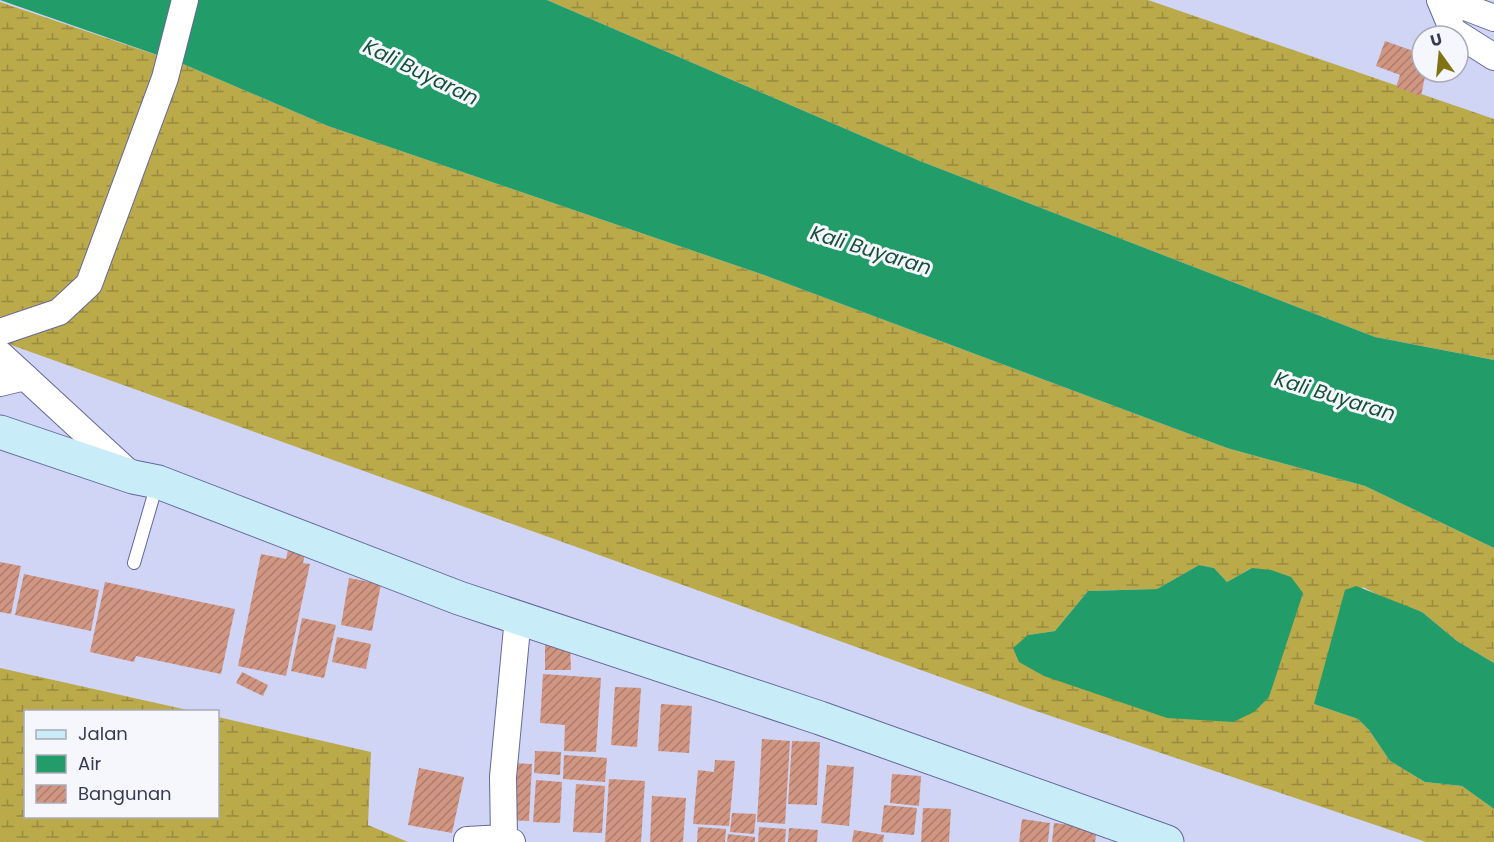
<svg xmlns="http://www.w3.org/2000/svg" width="1494" height="842" font-family="Poppins,sans-serif">
	<style>
		.wetland { fill: url(#wetland-marsh); fill-rule: evenodd }
		.water { fill: #229c69 }
		.building { fill: url(#building-hatch) }
		.lines { fill: none; stroke-linecap: round; stroke-linejoin: round }
		.lane-casing { stroke: #64689a; stroke-width: 14 }
		.street-casing { stroke: #64689a; stroke-width: 28 }
		.secondary-casing { stroke: #64689a; stroke-width: 35 }
		.lane { stroke: #fff; stroke-width: 12 }
		.street { stroke: #fff; stroke-width: 26 }
		.secondary { stroke: #c8edf8; stroke-width: 33 }
		.labels { text-anchor: middle; dominant-baseline: central; stroke-width: 6; stroke-linejoin: round; paint-order: stroke }
		.water-label { font-size: 20px; font-style: italic; fill: #145136; stroke: #f6f7fd }
	</style>
	<defs>
		<pattern id="wetland-marsh" width="20" height="14" patternUnits="userSpaceOnUse" patternTransform="scale(1.5)"><rect width="20" height="14" fill="#baaa4a"/><path d="M1 5h8M5 5V1M11 12h8M15 12V8" fill="none" stroke="#988b40"/></pattern>
		<pattern id="building-hatch" width="6" height="6" patternUnits="userSpaceOnUse" patternTransform="scale(1.5)"><rect width="6" height="6" fill="#d19682"/><path d="M-1 1l2-2M0 6l6-6M5 7l2-2" fill="none" stroke="#ab7b6d"/></pattern>
	</defs>
	<rect width="100%" height="100%" fill="#d0d4f5"/>
	<!-- wetland -->
	<g class="wetland">
		<polygon points="547,0 1148,0 1494,119 1494,360 1375,337 920,161"/>
		<path d="M 0,2 L 183,64 L 328,126 L 764,275 L 1227,448 L 1365,486 L 1494,548 L 1494,663 L 1457,641 L 1422,612 L 1387,600 L 1363,587 L 1314,704 L 1358,719 L 1369,730 L 1390,761 L 1425,782 L 1462,786 L 1494,809 L 1494,842 L 1426,842 L 1030,709 L 0,341 ZM 1199,565 L 1214,568 L 1227,582 L 1252,568 L 1167,718 L 1028,635 L 1055,631 L 1088,591 L 1157,589 Z"/>
		<polygon points="0,668 192,711 26,712 26,816 218,816 218,717 371,752 368,825 408,842 0,842"/>
	</g>
	<!-- water -->
	<g class="water">
		<polygon points="0,0 547,0 920,161 1375,337 1494,360 1494,548 1365,486 1227,448 764,275 328,126 183,64"/>
		<polygon points="1199,565 1214,568 1227,582 1252,568 1271,570 1291,577 1303,593 1269,697 1254,712 1233,722 1167,718 1044,676 1019,662 1013,648 1028,635 1055,631 1088,591 1157,589"/>
		<polygon points="1356,586 1422,612 1457,641 1494,663 1494,809 1462,786 1425,782 1390,761 1369,730 1358,719 1314,704 1345,590"/>
	</g>
	<!-- building -->
	<g class="building">
		<polygon points="1385,41 1422,54 1422,72 1426,72 1421,96 1396,87 1400,75 1376,66"/>
		<polygon points="289,545 306,548 303,563 310,564 286,676 238,666 261,554 286,559"/>
		<polygon points="0,562 21,566 11,614 0,612"/>
		<polygon points="24,574 99,590 91,631 15,615"/>
		<polygon points="349,578 381,584 372,631 341,625"/>
		<polygon points="105,582 235,609 221,674 136,656 134,662 90,652"/>
		<polygon points="302,618 336,625 324,678 291,671"/>
		<polygon points="337,637 371,644 366,669 332,662"/>
		<polygon points="545,645 570,645 571,670 545,670"/>
		<polygon points="242,672 268,685 263,696 236,683"/>
		<polygon points="543,674 601,678 596,752 564,751 565,725 540,723"/>
		<polygon points="615,687 641,688 637,747 611,745"/>
		<polygon points="661,704 692,706 689,753 658,751"/>
		<polygon points="762,739 790,741 785,824 757,822"/>
		<polygon points="792,741 820,742 817,805 788,804"/>
		<polygon points="535,751 561,752 560,775 534,773"/>
		<polygon points="564,755 607,758 605,782 563,779"/>
		<polygon points="715,760 735,761 729,826 693,824 698,770 714,772"/>
		<polygon points="512,763 532,764 529,821 508,820"/>
		<polygon points="827,765 854,767 849,826 821,823"/>
		<polygon points="419,768 464,777 452,833 408,825"/>
		<polygon points="892,774 921,776 919,806 890,803"/>
		<polygon points="609,779 645,781 641,842 605,842"/>
		<polygon points="536,780 562,782 560,823 533,822"/>
		<polygon points="576,784 605,786 602,833 573,832"/>
		<polygon points="652,796 686,798 683,842 650,842"/>
		<polygon points="884,805 917,808 914,835 881,832"/>
		<polygon points="923,808 951,809 949,842 921,842"/>
		<polygon points="732,813 756,814 754,834 730,832"/>
		<polygon points="1022,819 1050,823 1048,842 1019,842"/>
		<polygon points="1054,823 1097,828 1095,842 1052,842"/>
		<polygon points="698,827 726,829 725,842 697,842"/>
		<polygon points="759,827 786,829 785,842 758,842"/>
		<polygon points="789,828 818,830 817,842 788,842"/>
		<polygon points="854,830 884,835 883,842 852,842"/>
		<polygon points="728,834 755,837 755,842 727,842"/>
	</g>
	<g class="lines">
		<defs>
			<polyline id="lane" points="134,563 157,484"/>
			<g id="street">
				<polyline points="1440,0 1453,31 1494,57"/>
				<polyline points="1447,0 1494,18"/>
				<polyline points="0,332 59,312 89,284 165,78 185,0"/>
				<polyline points="0,354 25,377 0,383"/>
				<polyline points="25,377 128,472"/>
				<polyline points="467,842 467,840 504,838"/>
				<polyline points="512,842 504,838 503,777 518,617"/>
			</g>
			<polyline id="secondary" points="0,432 133,477 158,482 459,598 820,718 1167,842"/>
		</defs>
		<!-- lane casing -->
		<use href="#lane" class="lane-casing"/>
		<!-- street casing -->
		<use href="#street" class="street-casing"/>
		<!-- secondary casing -->
		<use href="#secondary" class="secondary-casing"/>
		<!-- lane -->
		<use href="#lane" class="lane"/>
		<!-- street -->
		<use href="#street" class="street"/>
		<!-- secondary -->
		<use href="#secondary" class="secondary"/>
	</g>
	<g class="labels">
		<!-- water labels -->
		<g class="water-label">
			<text transform="translate(421 72) rotate(26)">Kali Buyaran</text>
			<text transform="translate(871 250) rotate(17)">Kali Buyaran</text>
			<text transform="translate(1335 396) rotate(17)">Kali Buyaran</text>
		</g>
	</g>
	<!-- legend -->
	<rect x="24" y="710" width="195" height="108" fill="#f6f7fd" stroke="#aaabb8" stroke-width="1.5"/>
	<rect x="36" y="730" width="30" height="9" fill="#c8edf8" stroke="#aaabb8" stroke-width="1.5"/>
	<text x="78" y="740" font-size="18" fill="#383a50">Jalan</text>
	<rect x="36" y="755" width="30" height="18" fill="#229c69" stroke="#aaabb8" stroke-width="1.5"/>
	<text x="78" y="770" font-size="18" fill="#383a50">Air</text>
	<rect x="36" y="785" width="30" height="18" fill="url(#building-hatch)" stroke="#aaabb8" stroke-width="1.5"/>
	<text x="78" y="800" font-size="18" fill="#383a50">Bangunan</text>
	<!-- north arrow -->
	<g transform="translate(1440 54) rotate(345)"><circle r="28" fill="#f6f7fd" stroke="#aaabb8" stroke-width="1.5"/>
	<path d="M0-4.5L10 22L0 15L-10 22Z" fill="#817314"/>
	<text y="-9" font-size="16" font-weight="bold" text-anchor="middle" fill="#383a50">U</text>
	</g>
</svg>
